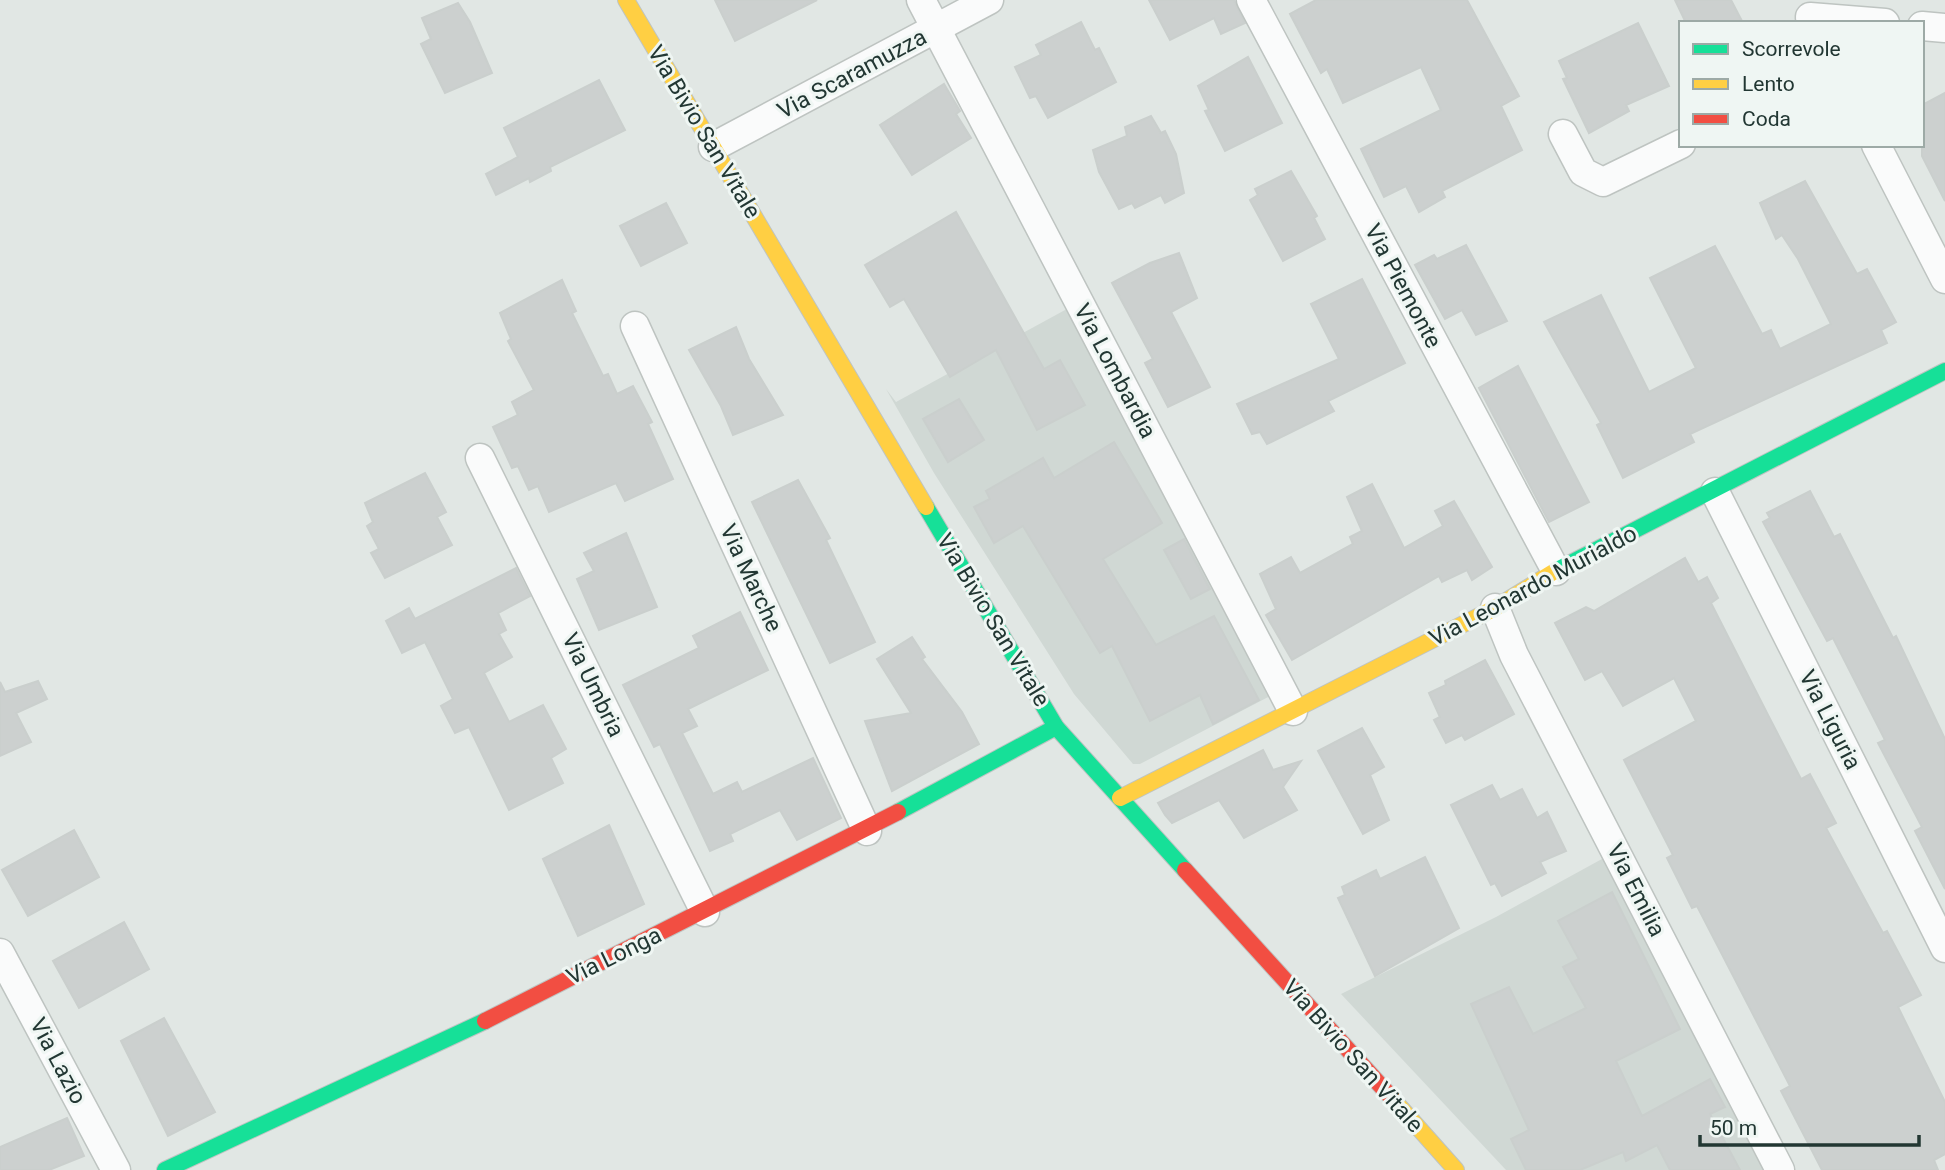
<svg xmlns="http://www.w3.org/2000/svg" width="1945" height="1170" font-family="Roboto,sans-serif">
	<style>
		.built { fill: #d0d8d4 }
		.building { fill: #ccd0cf; stroke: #cacfcd; stroke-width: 2 }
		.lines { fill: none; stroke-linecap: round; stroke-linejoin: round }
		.street-casing { stroke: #bec4c1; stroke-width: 31 }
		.fast-casing { stroke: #bec4c2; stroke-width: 18 }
		.slow-casing { stroke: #bec4c2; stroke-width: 18 }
		.jam-casing { stroke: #bec4c2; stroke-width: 18 }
		.street { stroke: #fafbfb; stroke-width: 28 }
		.fast { stroke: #16e098; stroke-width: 16 }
		.slow { stroke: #ffcf43; stroke-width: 16 }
		.jam { stroke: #f24e42; stroke-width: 16 }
		.labels { text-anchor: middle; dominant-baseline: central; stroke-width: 6; stroke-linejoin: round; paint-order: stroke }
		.street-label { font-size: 23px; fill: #223733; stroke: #eff6f3 }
	</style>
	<rect width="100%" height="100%" fill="#e1e7e4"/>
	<!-- built -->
	<g class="built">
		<polygon points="1076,304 1276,693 1140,764 1133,764 1074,694 934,473 886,389 896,402"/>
		<polygon points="1611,854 1774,1170 1506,1170 1341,994 1496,917"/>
	</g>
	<!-- building -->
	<g class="building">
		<polygon points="715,0 817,0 735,41"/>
		<polygon points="1149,0 1234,0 1245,23 1221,34 1214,18 1170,40"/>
		<polygon points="1316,0 1467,0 1519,96 1501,106 1522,150 1442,191 1445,197 1419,212 1406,186 1384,197 1361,149 1441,110 1421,67 1343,103 1327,69 1321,73 1290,14"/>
		<polygon points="1675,0 1731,0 1743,23 1686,23"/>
		<polygon points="458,3 470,22 492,73 445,93 421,44 431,39 422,18"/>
		<polygon points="1081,22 1095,50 1099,48 1116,82 1048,118 1036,96 1030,98 1015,67 1041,55 1036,45"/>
		<polygon points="1638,23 1669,86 1626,105 1629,111 1589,133 1563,79 1567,78 1559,61"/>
		<polygon points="1248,57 1282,123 1225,151 1205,111 1209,110 1198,86"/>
		<polygon points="599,80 625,130 550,167 551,171 530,182 529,178 496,195 486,174 518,157 504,128"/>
		<polygon points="944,84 960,111 956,114 971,138 912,175 880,125"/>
		<polygon points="1945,93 1945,201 1922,156 1922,105"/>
		<polygon points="1151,116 1161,133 1165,131 1176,154 1184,193 1165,203 1161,195 1135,208 1132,203 1119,209 1099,172 1093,150 1127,136 1125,127"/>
		<polygon points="1291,171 1317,216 1314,218 1325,239 1283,261 1250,200 1258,195 1255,189"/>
		<polygon points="1805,181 1857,274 1867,269 1896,322 1881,330 1887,343 1690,434 1694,442 1623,478 1597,425 1601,423 1544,322 1601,295 1649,392 1696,368 1650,278 1715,246 1762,334 1771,330 1780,349 1831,324 1798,259 1782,235 1776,239 1760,203"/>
		<polygon points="666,203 687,243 641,266 620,226"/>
		<polygon points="956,212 1044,369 1060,360 1085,405 1037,430 996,350 950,377 904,299 890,307 865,265"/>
		<polygon points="1466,245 1507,321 1476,335 1462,310 1445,319 1415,265 1434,255 1437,259"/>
		<polygon points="1179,253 1197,298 1171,312 1210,387 1168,407 1145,363 1153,359 1112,283 1150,263"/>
		<polygon points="1362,279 1405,363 1328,401 1334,411 1267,444 1260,432 1252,434 1237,404 1339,359 1311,304"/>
		<polygon points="562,280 576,311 572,313 603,376 608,374 617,394 633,386 652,422 648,424 673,479 625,501 616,483 549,512 538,486 529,490 518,466 512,468 493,427 518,415 512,402 534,390 508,341 511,339 500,313"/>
		<polygon points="736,327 749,359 783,415 733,435 721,406 689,350"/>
		<polygon points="1518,366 1589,502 1549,522 1479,388"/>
		<polygon points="959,399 984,440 948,462 923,419"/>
		<polygon points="1114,442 1162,523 1103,559 1156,645 1214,616 1259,700 1213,724 1200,695 1150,721 1112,646 1100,653 1023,526 994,543 974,507 990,499 986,491 1043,458 1054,478"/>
		<polygon points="425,473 446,512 437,517 452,545 385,578 371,553 379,549 367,526 373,522 365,503"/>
		<polygon points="798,480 830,538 826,540 875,642 830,663 752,502"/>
		<polygon points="1372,484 1404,548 1443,526 1435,511 1454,501 1492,567 1472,580 1467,570 1442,582 1439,576 1292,660 1266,615 1276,609 1260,574 1291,557 1300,573 1353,544 1350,537 1362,531 1347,497"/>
		<polygon points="1810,491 1834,537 1840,534 1893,638 1896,636 1945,739 1945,889 1915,831 1922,827 1878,743 1885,740 1833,638 1827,641 1763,522 1770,518 1767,513"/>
		<polygon points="626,533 657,607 599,630 577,579 594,571 584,553"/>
		<polygon points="1184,539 1210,589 1191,599 1164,550"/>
		<polygon points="1685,558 1698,582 1707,577 1718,598 1711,603 1768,715 1801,779 1810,774 1836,823 1826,828 1883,933 1887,931 1921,995 1898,1007 1945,1102 1945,1154 1934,1160 1938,1170 1822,1170 1781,1091 1790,1086 1697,906 1692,908 1667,858 1673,855 1624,760 1696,721 1674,678 1623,706 1602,671 1585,680 1555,623 1586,607 1594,611"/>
		<polygon points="516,568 530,596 498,613 506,630 499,634 512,657 484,673 509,722 543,705 566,749 551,758 563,783 509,810 469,727 455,733 441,706 453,699 425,642 402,653 386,621 409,608 415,619"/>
		<polygon points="740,612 768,670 688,709 697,726 682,733 713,794 737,782 742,792 813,758 841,818 797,840 780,810 730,834 733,841 710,851 660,744 654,747 623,685 699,648 693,636"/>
		<polygon points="912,637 925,657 922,659 962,712 979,744 892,791 865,721 911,713 877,659"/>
		<polygon points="1485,660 1514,714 1465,740 1462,735 1446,743 1434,720 1440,717 1429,693 1446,685 1445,681"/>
		<polygon points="38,681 47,699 16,713 31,742 0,756 0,682 5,692"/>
		<polygon points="1362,728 1384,767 1370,775 1389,820 1363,834 1318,751"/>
		<polygon points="1263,750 1273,770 1301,761 1283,787 1297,810 1244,838 1219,800 1172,823 1165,815 1158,803"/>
		<polygon points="1492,785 1500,800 1522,789 1537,818 1547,812 1566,851 1540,862 1546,873 1502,896 1495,883 1491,885 1451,805"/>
		<polygon points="609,825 644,904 578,936 543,859"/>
		<polygon points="74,830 99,877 28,916 2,870"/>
		<polygon points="1425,857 1459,928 1375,976 1338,898 1345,895 1342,887 1376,870 1380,879"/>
		<polygon points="1612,892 1680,1029 1616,1061 1642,1116 1710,1079 1725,1107 1710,1114 1740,1170 1670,1170 1657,1145 1626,1161 1623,1152 1580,1170 1526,1170 1511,1139 1529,1130 1471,1004 1509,987 1533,1034 1586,1008 1563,967 1579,959 1558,921"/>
		<polygon points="124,922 149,969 79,1008 53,961"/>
		<polygon points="164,1018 215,1112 168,1136 121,1041"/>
		<polygon points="67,1118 84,1156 49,1170 0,1170 0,1147"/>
	</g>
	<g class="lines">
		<defs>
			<g id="street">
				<polyline points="921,0 1293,711"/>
				<polyline points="1251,0 1556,571"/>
				<polyline points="1810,17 1885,23"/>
				<polyline points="1922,26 1945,28"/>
				<polyline points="1563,134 1583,172 1603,182 1681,144"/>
				<polyline points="1876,145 1945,279"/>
				<polyline points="713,147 989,0"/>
				<polyline points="635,326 867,831"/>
				<polyline points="480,458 705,912"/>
				<polyline points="1715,492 1945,948"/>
				<polyline points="1495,608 1514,655 1780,1170"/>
				<polyline points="0,953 116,1170"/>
			</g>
			<g id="fast">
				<polyline points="926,507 1056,727 1185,870"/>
				<polyline points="1555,571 1945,371"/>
				<polyline points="898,812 1056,727"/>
				<polyline points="165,1170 485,1021"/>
			</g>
			<g id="slow">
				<polyline points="626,0 926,507"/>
				<polyline points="1120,798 1495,608 1555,571"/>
				<polyline points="1391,1097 1456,1170"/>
			</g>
			<g id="jam">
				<polyline points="1185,870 1391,1097"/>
				<polyline points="485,1021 898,812"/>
			</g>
		</defs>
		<!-- street casing -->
		<use href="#street" class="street-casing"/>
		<!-- fast casing -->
		<use href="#fast" class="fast-casing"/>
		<!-- slow casing -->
		<use href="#slow" class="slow-casing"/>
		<!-- jam casing -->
		<use href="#jam" class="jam-casing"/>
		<!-- street -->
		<use href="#street" class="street"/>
		<!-- fast -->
		<use href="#fast" class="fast"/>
		<!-- slow -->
		<use href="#slow" class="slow"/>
		<!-- jam -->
		<use href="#jam" class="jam"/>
	</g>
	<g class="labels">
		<!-- street labels -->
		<g class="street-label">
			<text transform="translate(852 74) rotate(-28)">Via Scaramuzza</text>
			<text transform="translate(704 132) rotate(59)">Via Bivio San Vitale</text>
			<text transform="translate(1403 286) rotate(62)">Via Piemonte</text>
			<text transform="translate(1115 371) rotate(62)">Via Lombardia</text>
			<text transform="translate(751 578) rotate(65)">Via Marche</text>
			<text transform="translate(1533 586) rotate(-28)">Via Leonardo Murialdo</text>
			<text transform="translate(993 620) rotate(59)">Via Bivio San Vitale</text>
			<text transform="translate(593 685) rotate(64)">Via Umbria</text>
			<text transform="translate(1830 720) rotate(63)">Via Liguria</text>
			<text transform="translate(1636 890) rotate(63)">Via Emilia</text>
			<text transform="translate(614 956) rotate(-26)">Via Longa</text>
			<text transform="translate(1353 1056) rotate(48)">Via Bivio San Vitale</text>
			<text transform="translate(58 1061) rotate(62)">Via Lazio</text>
		</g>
	</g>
	<!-- legend -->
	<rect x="1679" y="21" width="245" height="126" fill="#eff6f3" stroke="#9daaa6" stroke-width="2"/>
	<rect x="1693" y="44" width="35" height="10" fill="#16e098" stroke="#9daaa6" stroke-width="2"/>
	<text x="1742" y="56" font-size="21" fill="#223733">Scorrevole</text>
	<rect x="1693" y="79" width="35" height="10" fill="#ffcf43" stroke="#9daaa6" stroke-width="2"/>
	<text x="1742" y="91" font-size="21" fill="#223733">Lento</text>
	<rect x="1693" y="114" width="35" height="10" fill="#f24e42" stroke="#9daaa6" stroke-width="2"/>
	<text x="1742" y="126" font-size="21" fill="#223733">Coda</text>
	<!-- scale -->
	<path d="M1700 1135v10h219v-10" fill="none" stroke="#223733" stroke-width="3.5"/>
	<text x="1710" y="1135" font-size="21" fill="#223733" stroke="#eff6f3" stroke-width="5" paint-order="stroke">50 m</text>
</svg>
